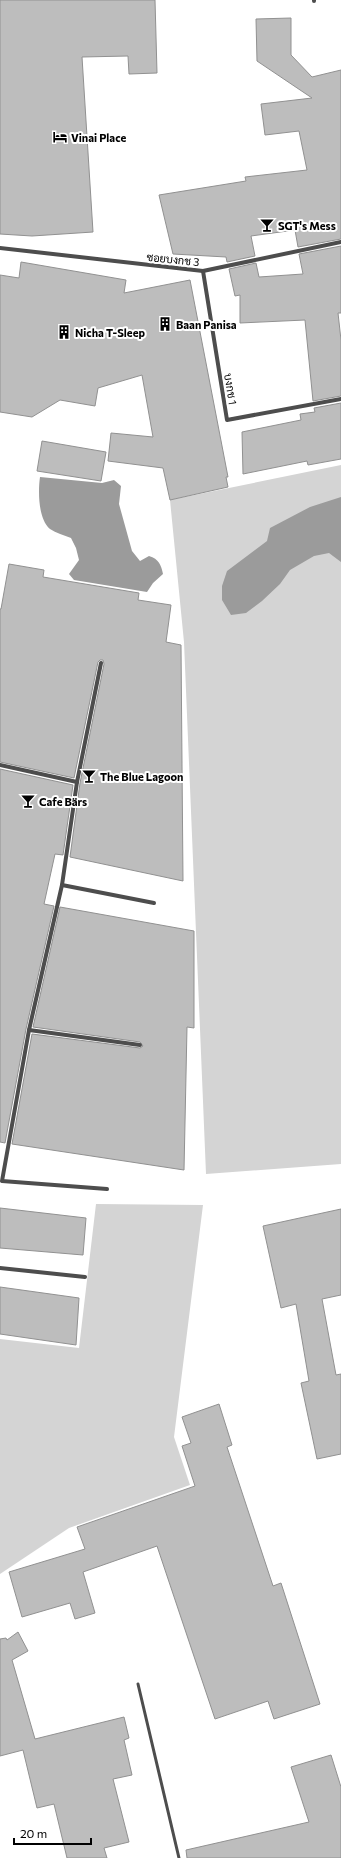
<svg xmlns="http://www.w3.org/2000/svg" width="341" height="1858" font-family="Commissioner,Sarabun,sans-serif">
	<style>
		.green { fill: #d4d4d4 }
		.water { fill: #9b9b9b }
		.building { fill: #bdbdbd; stroke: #919191 }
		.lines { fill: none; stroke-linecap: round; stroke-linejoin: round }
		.lane { stroke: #4d4d4d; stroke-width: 3 }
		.street { stroke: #4d4d4d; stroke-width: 4 }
		.labels { text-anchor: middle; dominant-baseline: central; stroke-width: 4; stroke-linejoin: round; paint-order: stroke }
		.poi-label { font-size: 11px; font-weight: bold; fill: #000; stroke: #fff; text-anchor: start }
		.street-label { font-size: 11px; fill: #000; stroke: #fff }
	</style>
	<rect width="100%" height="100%" fill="#fff"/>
	<!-- green -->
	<g class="green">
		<polygon points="341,465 341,1164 206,1174 184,642 170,500"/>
		<polygon points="96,1204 203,1205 174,1437 190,1485 69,1528 0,1574 0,1339 79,1348"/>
	</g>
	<!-- water -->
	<g class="water">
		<path d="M 40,477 L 102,483 L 114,480 L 121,486 L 119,504 L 132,551 L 140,561 L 149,556 C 159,559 161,565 163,574 L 153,583 L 147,592 L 74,580 L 69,574 L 79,560 L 76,548 L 71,538 C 64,535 56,533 50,529 C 38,519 38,491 40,477 Z"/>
		<polygon points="341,497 341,562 329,553 314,556 290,570 280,584 262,601 246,613 231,615 222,600 222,586 227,571 267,541 270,528 310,507"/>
	</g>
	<!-- building -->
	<g class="building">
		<polygon points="0,0 155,0 157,73 129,74 128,56 82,57 93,232 32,236 0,234"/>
		<polygon points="291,18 291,55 312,77 341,70 341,239 298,247 295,230 251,236 255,256 227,262 226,257 173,254 159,195 246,181 245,177 307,170 299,131 265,135 261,104 312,98 257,61 256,19"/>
		<polygon points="341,246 341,313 338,313 341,340 341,396 313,401 305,320 240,323 240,295 235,296 229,269 256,263 259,277 303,274 299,254"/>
		<polygon points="21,262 126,280 124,293 190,280 228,477 226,477 228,487 170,500 163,468 108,461 111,433 153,437 142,375 98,388 95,406 60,400 32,417 0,412 0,275 19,278"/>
		<polygon points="341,403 341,459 308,465 307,461 243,474 242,432 301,420 300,414 315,412 314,408"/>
		<polygon points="42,441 106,452 101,481 37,471"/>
		<polygon points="9,564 44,570 43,577 139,593 138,600 171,605 166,642 181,645 183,881 70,857 80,783 104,664 103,660 100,660 98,662 74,778 0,762 0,609 1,609"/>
		<polygon points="0,769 73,785 63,855 55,854 44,904 54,906 26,1029 5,1143 0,1142"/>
		<polygon points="60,907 194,931 194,1028 187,1027 184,1170 12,1144 32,1034 140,1048 143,1046 140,1042 33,1027"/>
		<polygon points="0,1208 86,1218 83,1255 0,1248"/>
		<polygon points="341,1209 341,1295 322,1299 336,1375 341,1374 341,1454 317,1459 301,1383 309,1381 296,1304 281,1308 263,1226"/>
		<polygon points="0,1287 79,1298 76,1345 0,1334"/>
		<polygon points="219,1404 232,1445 227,1447 273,1586 281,1583 320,1704 274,1719 268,1701 215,1719 157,1546 83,1572 95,1613 75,1619 70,1603 22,1617 9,1572 85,1549 77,1527 195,1486 182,1446 191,1443 182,1417"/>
		<polygon points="18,1632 28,1651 12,1660 35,1739 124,1717 129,1738 124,1740 132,1775 113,1779 129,1842 104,1848 107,1858 67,1858 54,1804 37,1808 23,1750 0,1756 0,1639 6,1638 7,1640"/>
		<polygon points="331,1755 341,1787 341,1858 187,1858 186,1850 309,1822 291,1767"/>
	</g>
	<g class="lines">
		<!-- lane -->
		<polyline class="lane" points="138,1684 179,1858"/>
		<!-- street -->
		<g class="street">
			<polyline points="314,1 314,0"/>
			<polyline points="0,248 203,271 341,242"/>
			<polyline points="203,271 227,420 341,399"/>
			<polyline points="101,663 77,782 62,885 29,1030 2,1181 107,1189"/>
			<polyline points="0,765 77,782"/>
			<polyline points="62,885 154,903"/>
			<polyline points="29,1030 140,1045"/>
			<polyline points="0,1268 85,1277"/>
		</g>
	</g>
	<!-- icons -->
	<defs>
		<symbol id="hotel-bare" viewBox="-9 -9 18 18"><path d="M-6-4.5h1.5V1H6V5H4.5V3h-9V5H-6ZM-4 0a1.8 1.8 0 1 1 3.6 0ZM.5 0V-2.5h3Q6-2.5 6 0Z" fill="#000" stroke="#fff" stroke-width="2.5" paint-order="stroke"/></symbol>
		<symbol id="bar-bare" viewBox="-9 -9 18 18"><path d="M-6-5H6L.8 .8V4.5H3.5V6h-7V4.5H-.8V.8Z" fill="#000" stroke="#fff" stroke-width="2.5" paint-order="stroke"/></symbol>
		<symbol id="building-bare" viewBox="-9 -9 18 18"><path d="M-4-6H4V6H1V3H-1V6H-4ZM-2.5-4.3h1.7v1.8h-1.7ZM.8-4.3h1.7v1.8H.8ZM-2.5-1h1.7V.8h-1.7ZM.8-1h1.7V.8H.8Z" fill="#000" stroke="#fff" stroke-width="2.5" paint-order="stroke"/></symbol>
	</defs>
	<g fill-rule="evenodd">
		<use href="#hotel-bare" x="50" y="127" width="20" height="20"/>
		<use href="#bar-bare" x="257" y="215" width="20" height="20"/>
		<use href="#building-bare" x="155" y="314" width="20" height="20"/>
		<use href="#building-bare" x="54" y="322" width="20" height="20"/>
		<use href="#bar-bare" x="79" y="766" width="20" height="20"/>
		<use href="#bar-bare" x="18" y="791" width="20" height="20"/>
	</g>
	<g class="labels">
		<!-- poi labels -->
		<g class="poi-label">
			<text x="71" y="137">Vinai Place</text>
			<text x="278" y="225">SGT's Mess</text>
			<text x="176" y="324">Baan Panisa</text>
			<text x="75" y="332">Nicha T-Sleep</text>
			<text x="100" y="776">The Blue Lagoon</text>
			<text x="39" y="801">Cafe Bärs</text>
		</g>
		<!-- street labels -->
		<g class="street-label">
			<text transform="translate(173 259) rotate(6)">ซอยบงกช 3</text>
			<text transform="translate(231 389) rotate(81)">บงกช 1</text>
		</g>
	</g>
	<!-- scale -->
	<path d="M14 1838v6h77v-6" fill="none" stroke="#000000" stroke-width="2"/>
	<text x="20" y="1838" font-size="12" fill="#000000" stroke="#ffffff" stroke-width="3" paint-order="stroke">20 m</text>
</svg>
